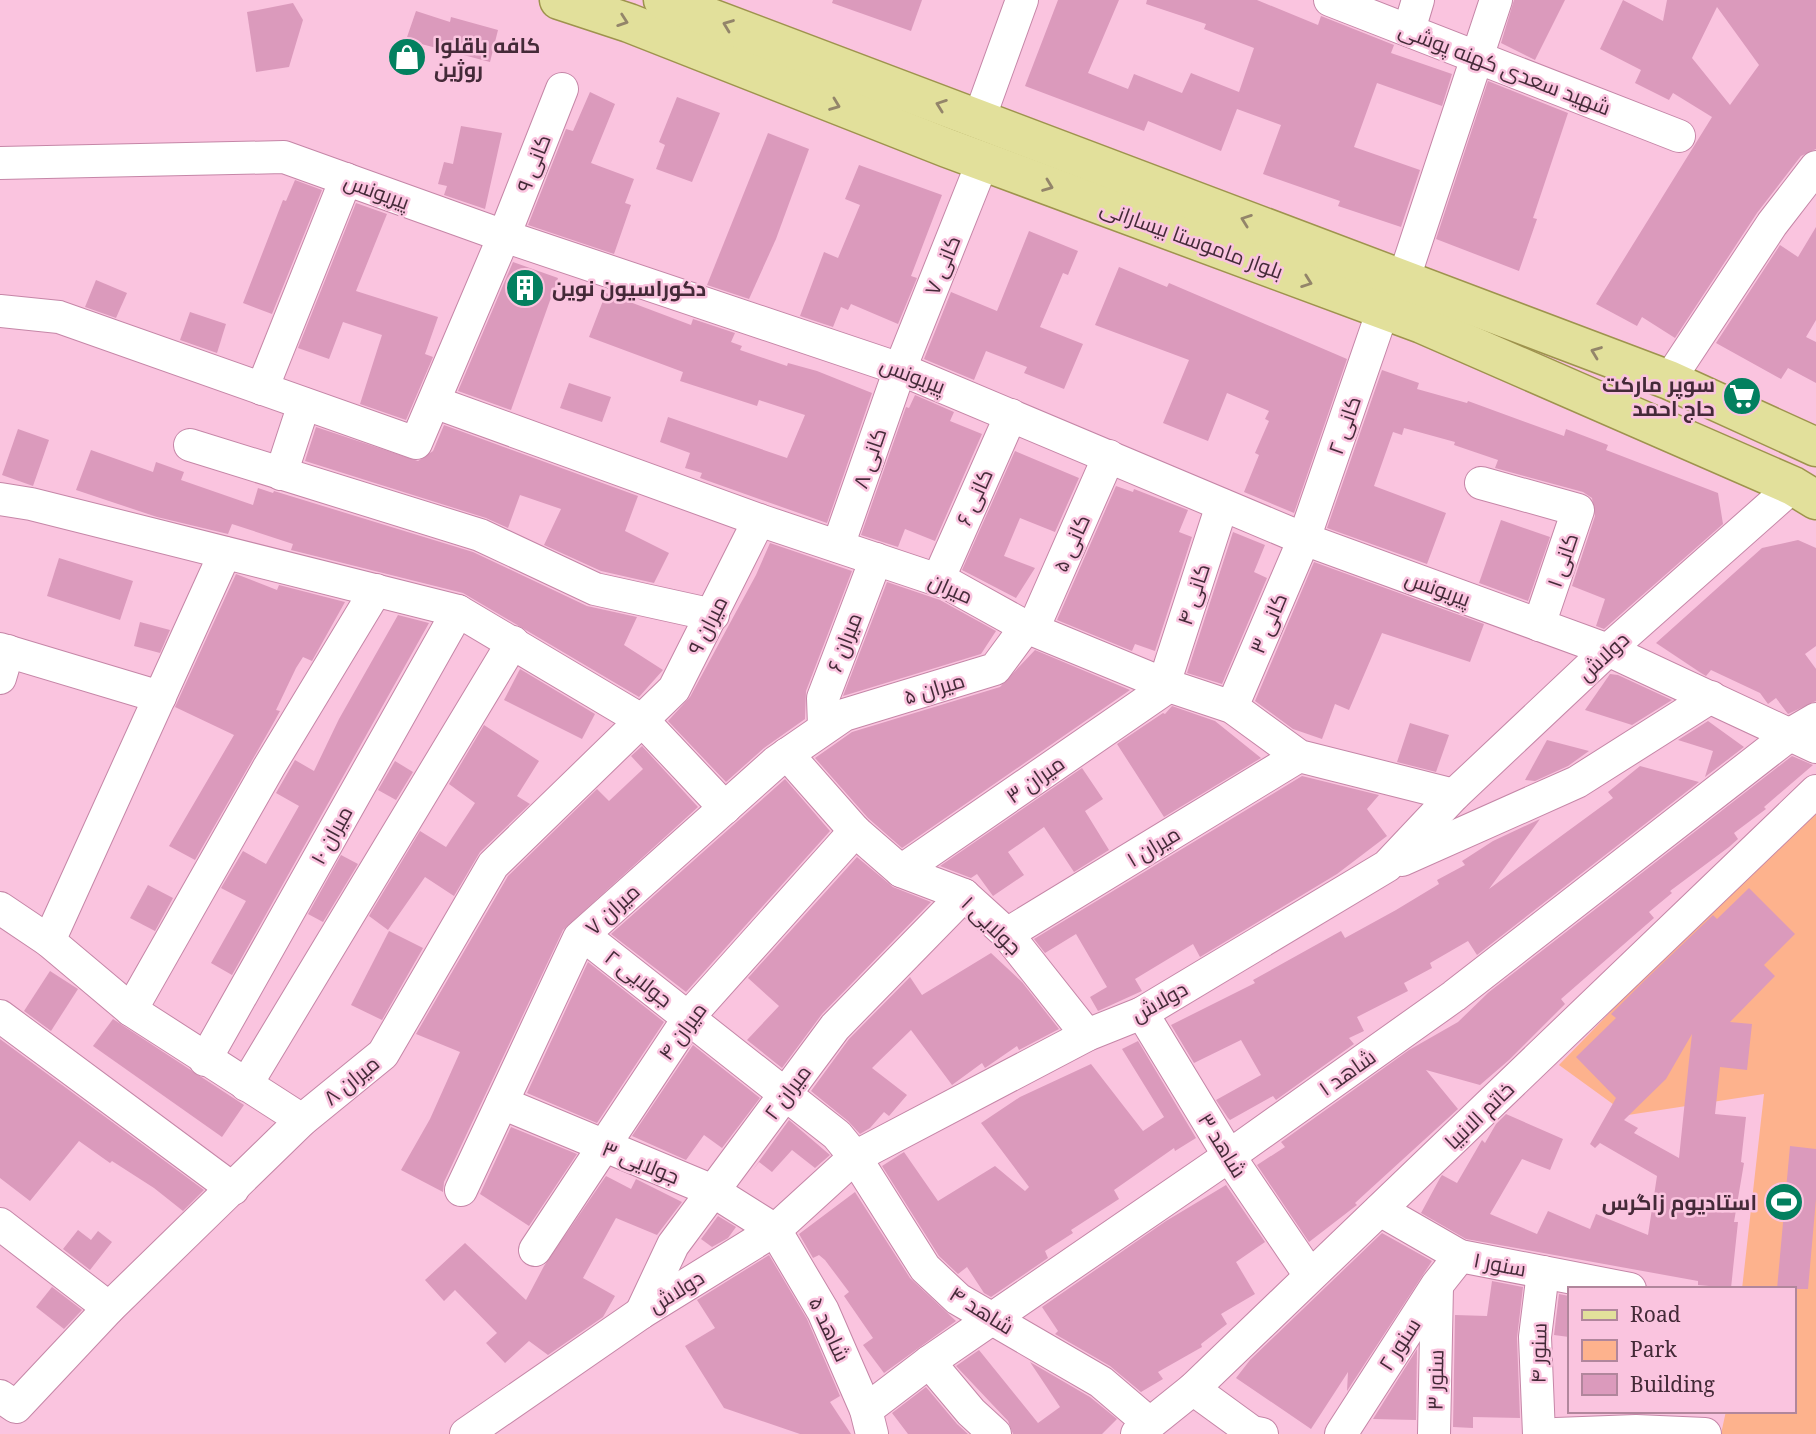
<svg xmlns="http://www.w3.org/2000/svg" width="1816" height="1434" font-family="'Noto Serif',Cairo,serif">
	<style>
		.green { fill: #fdb28d }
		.building { fill: #db9abc; fill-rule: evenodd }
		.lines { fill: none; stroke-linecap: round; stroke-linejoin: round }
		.minor-casing { stroke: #c586a7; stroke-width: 34 }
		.major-casing { stroke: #9e934d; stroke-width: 41 }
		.minor { stroke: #fff; stroke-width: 32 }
		.major { stroke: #e2e09b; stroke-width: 38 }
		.oneway { stroke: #93856a }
		.labels { text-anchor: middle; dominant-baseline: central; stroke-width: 5; stroke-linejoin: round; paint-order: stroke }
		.poi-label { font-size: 21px; font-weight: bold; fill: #442a38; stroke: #fac4df; text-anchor: start }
		.street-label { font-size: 21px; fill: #442a38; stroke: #fac4df }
	</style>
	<rect width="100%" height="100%" fill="#fac4df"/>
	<!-- green -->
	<polygon class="green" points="1816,800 1816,1434 1721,1434 1726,1411 1793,1411 1793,1289 1742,1289 1764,1094 1628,1115 1559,1065"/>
	<!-- building -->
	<g class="building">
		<polygon points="833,0 922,0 911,31 832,3"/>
		<polygon points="1058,0 1119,0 1088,73 1128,89 1134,74 1182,93 1191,73 1239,92 1254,48 1204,29 1206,24 1146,4 1147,0 1257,0 1318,25 1321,16 1394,45 1391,53 1452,74 1442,106 1377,83 1354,147 1420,170 1401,227 1338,206 1340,201 1263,174 1281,125 1237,109 1221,151 1148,121 1144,131 1025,86"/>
		<polygon points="1514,0 1565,0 1535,60 1501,43"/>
		<path d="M 1623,0 L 1663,21 L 1667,0 L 1816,0 L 1816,149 L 1801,156 L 1757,213 L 1675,338 L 1642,317 L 1637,326 L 1596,304 L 1712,117 L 1673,93 L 1669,100 L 1635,83 L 1641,70 L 1600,49 ZM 1717,7 L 1759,65 L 1730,105 L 1692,58 Z"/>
		<polygon points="293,3 303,20 289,67 256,72 247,12"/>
		<polygon points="416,11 450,22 451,17 498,30 490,62 406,40"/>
		<polygon points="1488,81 1568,113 1533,218 1537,219 1519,271 1436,239"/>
		<polygon points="590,92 615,104 591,163 634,179 625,203 631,205 614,254 528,225 566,129 573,131"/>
		<polygon points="677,97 720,113 692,182 656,169 665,145 659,142"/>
		<polygon points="461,126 502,133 485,209 444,195 447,186 438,184 444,162 453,164"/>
		<polygon points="768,133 809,149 776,239 749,299 707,285"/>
		<polygon points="859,165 942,195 911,276 917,278 898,324 851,304 848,310 841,307 833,327 800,316 824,252 838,258 860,205 845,199"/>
		<polygon points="295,180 322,190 272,314 243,303 283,200 286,201"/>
		<polygon points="356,203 387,214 356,291 438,317 425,354 433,357 406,420 360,404 382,335 343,322 329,359 298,348"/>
		<polygon points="1816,227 1816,320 1806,337 1816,342 1816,383 1788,368 1781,379 1716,343 1780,245 1798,257"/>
		<polygon points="1029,231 1078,251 1068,275 1063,273 1040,327 1083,344 1064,389 1024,373 1027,367 986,351 974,380 924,359 951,292 997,311"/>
		<polygon points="513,262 558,278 511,410 458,391"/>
		<polygon points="1119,267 1167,287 1169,283 1347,359 1294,513 1244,492 1259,455 1255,453 1269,421 1265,419 1269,411 1227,393 1208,441 1163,423 1189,360 1095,325"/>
		<polygon points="96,280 127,293 116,318 85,307"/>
		<polygon points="606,293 691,325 693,319 735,333 731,342 742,346 740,350 787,366 788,363 817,371 872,393 827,523 700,478 702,473 685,468 690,453 660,442 668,417 787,458 805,415 759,400 757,406 680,381 683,372 589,337"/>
		<polygon points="190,312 226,324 217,353 180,340"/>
		<polygon points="1382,370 1419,383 1417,389 1467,403 1468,401 1564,436 1566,429 1608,445 1606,450 1718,493 1723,524 1604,629 1596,626 1605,599 1572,586 1595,516 1592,498 1583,492 1495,468 1498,460 1454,445 1455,442 1404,428 1402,435 1393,432 1374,486 1446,513 1427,564 1327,528"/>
		<polygon points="569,383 611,397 602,422 560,408"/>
		<polygon points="915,395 954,412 950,421 982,434 935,541 905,529 898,547 861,535 906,407 909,408"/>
		<polygon points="444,425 638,496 625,531 669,553 654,583 601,571 544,545 561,509 520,495 508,528 486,518 305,461 316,427 418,461 433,451"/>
		<polygon points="18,429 49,440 33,486 2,475"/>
		<polygon points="91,450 153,472 156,462 184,472 181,480 253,505 258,488 273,493 274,491 473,552 587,606 637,617 624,645 663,670 639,697 463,593 291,550 293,544 232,524 228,534 157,517 76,490"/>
		<polygon points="1015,451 1079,478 1055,532 1020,518 1004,556 1035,568 1016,598 962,570"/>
		<polygon points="1116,486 1133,492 1134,489 1188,510 1179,532 1192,537 1155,651 1135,644 1132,651 1057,620"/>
		<polygon points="1501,520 1550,537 1528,601 1479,583"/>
		<polygon points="1233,532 1265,545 1254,572 1267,578 1222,684 1187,673"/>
		<polygon points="1798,540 1816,548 1816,646 1805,654 1816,669 1816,701 1788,714 1776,698 1768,704 1760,693 1711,670 1706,676 1701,673 1656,643 1762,548"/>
		<polygon points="770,543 852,571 806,691 805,719 764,748 726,782 668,721 690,697 756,575"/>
		<polygon points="59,558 133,581 120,620 47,596"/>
		<polygon points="1314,562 1484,624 1470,662 1382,633 1349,710 1335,704 1322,739 1293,729 1255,701"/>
		<polygon points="236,574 277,590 279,585 345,602 312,661 303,657 296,668 276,710 280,711 274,722 195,860 169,846 234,735 175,707"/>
		<polygon points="887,582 940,600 996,631 981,654 843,696"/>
		<polygon points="398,615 429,623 232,975 211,963 246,901 221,888 243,851 266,864 299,806 276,793 295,760 314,771 339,719"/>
		<polygon points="140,622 170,630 160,653 134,646"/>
		<polygon points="1035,650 1130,690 902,848 868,818 815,758 852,732 1000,687"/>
		<polygon points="520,669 595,714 582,739 504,700"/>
		<polygon points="1610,674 1618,675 1672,700 1632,725 1585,710"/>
		<polygon points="1172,706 1215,721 1261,758 1164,817 1117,744 1163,713 1165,714"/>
		<polygon points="1708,721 1744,747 1705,777 1713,751 1678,740"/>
		<polygon points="1410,723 1449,735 1436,772 1397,762"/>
		<polygon points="484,725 539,761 517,796 530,804 480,852 454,896 425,877 388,930 369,916 420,831 446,847 475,803 449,784"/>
		<polygon points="1547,740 1589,751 1568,766 1535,781 1525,780"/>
		<polygon points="642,746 698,807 563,930 444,1182 443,1192 401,1170 430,1119 460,1052 416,1034 508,876 597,789 609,801 643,769 631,756"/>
		<polygon points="1792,756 1813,765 1764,807 1766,809 1734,833 1738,839 1729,847 1670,891 1672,893 1649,912 1654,918 1561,999 1565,1004 1509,1060 1480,1085 1426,1070 1458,1109 1355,1203 1357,1205 1309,1242 1257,1165 1285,1147 1281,1142 1409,1050 1458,1022 1489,992"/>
		<polygon points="395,761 413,772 396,800 378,790"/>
		<polygon points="1640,766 1699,782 1477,955 1468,941 1430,963 1432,968 1404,983 1408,991 1357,1017 1364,1031 1349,1038 1354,1044 1276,1100 1273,1096 1230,1120 1228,1118 1216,1100 1261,1075 1241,1040 1194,1063 1171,1025 1255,983 1253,980 1341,931 1345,938 1396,910 1439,884 1437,880 1465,865 1462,861 1493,841 1540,819 1489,889 1613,798 1608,792"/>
		<polygon points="1082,768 1103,799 1085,811 1109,850 1074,872 1044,827 1008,852 1024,875 993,896 977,874 971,878 940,866"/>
		<polygon points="1302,776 1379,795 1367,809 1387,836 1337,874 1200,957 1193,944 1135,979 1142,991 1098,1011 1090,997 1107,987 1076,934 1045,953 1034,939"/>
		<polygon points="785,779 830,831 686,992 611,934"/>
		<polygon points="341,855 358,864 323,922 308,914"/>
		<polygon points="857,857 893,887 931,902 822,1014 782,1068 747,1040 779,1006 748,978"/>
		<polygon points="148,885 173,898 155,931 130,918"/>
		<path d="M 1749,888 L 1795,934 L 1764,965 L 1775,976 L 1730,1022 L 1752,1024 L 1747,1070 L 1720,1067 L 1715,1114 L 1746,1117 L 1741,1162 L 1744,1163 L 1734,1222 L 1738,1222 L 1731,1288 L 1698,1285 L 1698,1281 L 1466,1239 L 1421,1213 L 1440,1178 L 1442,1175 L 1457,1183 L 1482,1140 L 1485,1143 L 1496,1124 L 1506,1114 L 1563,1139 L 1550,1170 L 1522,1159 L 1490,1214 L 1537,1234 L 1548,1211 L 1590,1229 L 1596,1214 L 1648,1235 L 1657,1176 L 1600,1143 L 1595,1148 L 1590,1144 L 1616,1098 L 1576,1057 L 1616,1018 L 1611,1014 L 1644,981 L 1713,915 L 1717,919 ZM 1692,1034 L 1689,1061 L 1679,1158 L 1634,1133 L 1638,1128 L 1624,1120 L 1666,1079 Z"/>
		<polygon points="389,931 423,948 382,1020 351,1005"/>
		<polygon points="991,953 1022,982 1059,1029 1019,1050 1017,1046 985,1068 982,1063 952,1085 911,1030 872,1068 907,1095 889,1116 884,1112 870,1128 860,1134 848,1121 811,1091 849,1039 910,977 922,995"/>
		<polygon points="588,962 664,1022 597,1123 527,1093"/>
		<polygon points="50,971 78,989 51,1031 24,1011"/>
		<polygon points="113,1019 244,1105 222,1137 93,1046"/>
		<polygon points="0,1039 204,1190 183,1211 154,1188 112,1161 110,1163 79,1141 30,1201 0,1178"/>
		<polygon points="1138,1041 1196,1138 1175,1151 1174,1148 1114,1190 1119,1199 1071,1230 1073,1233 1045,1251 1048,1258 991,1297 984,1293 967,1267 958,1274 939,1256 882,1166 904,1152 938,1201 995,1166 1025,1191 1029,1187 981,1123 1020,1097 1091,1064 1143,1131 1164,1117 1122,1049"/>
		<polygon points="693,1045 760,1098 722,1148 704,1135 686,1160 632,1136"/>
		<polygon points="789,1120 830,1155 815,1168 792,1150 772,1172 759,1162 752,1171"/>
		<polygon points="511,1127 577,1154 529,1226 480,1194"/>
		<polygon points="1790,1146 1816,1149 1816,1199 1808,1289 1777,1289"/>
		<polygon points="606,1176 631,1189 636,1179 682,1202 657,1235 616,1218 583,1278 615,1296 603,1317 548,1355 529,1341 505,1363 486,1343 497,1333 455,1290 444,1301 425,1280 465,1243 526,1300 544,1266"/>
		<polygon points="1226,1185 1265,1242 1236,1262 1255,1294 1221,1314 1227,1324 1201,1344 1202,1347 1158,1372 1163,1379 1141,1392 1110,1366 1055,1334 1058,1331 1042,1307 1166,1221"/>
		<polygon points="855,1192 910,1278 956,1321 884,1373 863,1345 873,1338 844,1296 849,1292 825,1260 819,1255 813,1258 799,1234"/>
		<polygon points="718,1216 736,1227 728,1238 712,1247 701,1239"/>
		<polygon points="78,1230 91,1240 98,1231 112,1242 90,1270 63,1249"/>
		<polygon points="1382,1233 1432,1261 1347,1391 1348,1372 1311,1429 1236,1378 1250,1360"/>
		<polygon points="769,1255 807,1319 840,1396 830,1402 851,1434 800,1434 724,1408 685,1346 715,1328 697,1300"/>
		<polygon points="1492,1281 1523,1287 1517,1338 1520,1418 1473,1417 1473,1428 1453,1427 1455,1315 1487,1316"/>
		<polygon points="52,1287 82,1310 64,1329 36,1307"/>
		<polygon points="1559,1294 1569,1296 1569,1337 1554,1335"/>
		<polygon points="1417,1349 1416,1420 1373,1419"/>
		<polygon points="979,1350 1038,1423 1060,1407 1030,1362 1090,1397 1117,1419 1102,1434 1013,1434 1008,1421 956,1366"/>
		<polygon points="926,1387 957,1424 968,1434 908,1434 892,1413"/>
	</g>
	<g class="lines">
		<defs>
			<g id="minor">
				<polyline points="1330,0 1679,136"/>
				<polyline points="1409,30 1418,0"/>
				<polyline points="979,119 1022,0"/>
				<polyline points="0,163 284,157 504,236 900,369 1304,539 1608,650 1816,747"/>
				<polyline points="1404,278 1496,0"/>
				<polyline points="0,311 59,317 416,443 504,236 562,89"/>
				<polyline points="1669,380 1772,224 1816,167"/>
				<polyline points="262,389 346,179"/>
				<polyline points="434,402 759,520 947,583 1026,627 1169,686 1232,707 1299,756 1454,795"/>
				<polyline points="190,445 480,535 595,589 713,615"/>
				<polyline points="281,474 304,404"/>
				<polyline points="1481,483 1578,510 1539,625"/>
				<polyline points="0,499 31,504 458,611 643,721 725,808"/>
				<polyline points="838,546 900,369 983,161"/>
				<polyline points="938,580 1011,415"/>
				<polyline points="1033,629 1109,456"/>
				<polyline points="0,649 160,697"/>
				<polyline points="0,678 8,651"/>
				<polyline points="1164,684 1222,505"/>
				<polyline points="1232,707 1304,539 1383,310"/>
				<polyline points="824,726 823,698 876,559"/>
				<polyline points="787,754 855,831 901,871 964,895 1007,934 1087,1035"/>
				<polyline points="1402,860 1577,782 1711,697"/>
				<polyline points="901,871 1169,686"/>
				<polyline points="0,908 49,941 131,1010 302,1120"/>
				<polyline points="1007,934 1299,756"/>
				<polyline points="583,935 837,1135 855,1157 925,1268 958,1299 1101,1382 1149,1423"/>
				<polyline points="49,941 225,553"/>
				<polyline points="131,1010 269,767 376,590"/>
				<polyline points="1142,1013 1229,1156 1309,1274"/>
				<polyline points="0,1016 233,1189"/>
				<polyline points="205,1060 458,611"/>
				<polyline points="246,1085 513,642"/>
				<polyline points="502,1103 713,1191 775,1230 823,1311 866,1410 872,1434"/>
				<polyline points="461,1190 579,938 776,762 844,715 995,669 1026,627"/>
				<polyline points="1380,1210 1460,1256 1630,1289"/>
				<polyline points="0,1224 109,1308"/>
				<polyline points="535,1250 692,1013 855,831"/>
				<polyline points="641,1313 673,1245 835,1027 964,895"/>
				<polyline points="929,1362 971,1412 995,1434"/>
				<polyline points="1193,1389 1252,1432 1262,1434"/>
				<polyline points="0,1396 16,1407 109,1308 302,1120 383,1054 493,865 674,689 759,520"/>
				<polyline points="866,1410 929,1362 1229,1156 1454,996 1792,733 1816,719"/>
				<polyline points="466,1434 641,1313 775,1230 855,1157 1087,1035 1142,1013 1387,866 1454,795 1608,650 1793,486"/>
				<polyline points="1137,1434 1193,1389 1816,791"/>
				<polyline points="1341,1434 1437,1285 1460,1256"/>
				<polyline points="1434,1434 1437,1286"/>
				<polyline points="1539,1434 1535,1337 1543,1272"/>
				<polyline points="1556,1434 1636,1431 1705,1434"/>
			</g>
			<g id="major">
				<polyline points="559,0 629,23 947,148 1422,324 1793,486 1816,500"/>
				<polyline points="663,0 1669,380 1816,447"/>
			</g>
		</defs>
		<!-- minor casing -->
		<use href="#minor" class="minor-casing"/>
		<!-- major casing -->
		<use href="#major" class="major-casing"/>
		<!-- minor -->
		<use href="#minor" class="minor"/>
		<!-- major -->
		<use href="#major" class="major"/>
	</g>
	<!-- one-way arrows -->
	<defs><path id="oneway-chevron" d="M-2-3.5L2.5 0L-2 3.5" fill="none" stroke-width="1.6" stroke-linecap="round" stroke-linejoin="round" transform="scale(1.75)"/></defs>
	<g class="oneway">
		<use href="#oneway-chevron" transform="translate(623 21) rotate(19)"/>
		<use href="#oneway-chevron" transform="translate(728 25) rotate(-159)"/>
		<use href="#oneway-chevron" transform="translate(835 105) rotate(21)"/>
		<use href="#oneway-chevron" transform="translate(941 105) rotate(-160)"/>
		<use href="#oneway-chevron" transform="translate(1048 186) rotate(21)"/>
		<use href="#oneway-chevron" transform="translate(1246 220) rotate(-160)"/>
		<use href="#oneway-chevron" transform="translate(1307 282) rotate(20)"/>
		<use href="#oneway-chevron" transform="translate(1596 352) rotate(-159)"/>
	</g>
	<!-- icons -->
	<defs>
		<symbol id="shop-disc" viewBox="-11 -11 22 22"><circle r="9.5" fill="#03805f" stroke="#fac4df"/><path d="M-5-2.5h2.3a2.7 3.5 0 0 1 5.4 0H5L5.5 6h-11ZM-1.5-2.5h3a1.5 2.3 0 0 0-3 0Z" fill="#fff"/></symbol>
		<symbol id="building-disc" viewBox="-11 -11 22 22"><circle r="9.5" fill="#03805f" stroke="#fac4df"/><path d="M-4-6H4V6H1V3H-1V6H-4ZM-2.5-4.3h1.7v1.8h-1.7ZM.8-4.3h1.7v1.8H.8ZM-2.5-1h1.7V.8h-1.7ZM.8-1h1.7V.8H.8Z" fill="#fff"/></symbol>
		<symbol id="supermarket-disc" viewBox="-11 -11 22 22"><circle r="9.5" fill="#03805f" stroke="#fac4df"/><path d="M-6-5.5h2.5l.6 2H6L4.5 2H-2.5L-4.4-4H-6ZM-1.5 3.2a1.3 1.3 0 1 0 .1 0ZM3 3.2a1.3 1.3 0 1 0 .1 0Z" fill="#fff"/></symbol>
		<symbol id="stadium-disc" viewBox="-11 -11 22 22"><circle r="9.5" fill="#03805f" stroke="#fac4df"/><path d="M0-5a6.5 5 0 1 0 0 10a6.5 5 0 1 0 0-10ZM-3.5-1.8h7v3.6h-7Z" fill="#fff"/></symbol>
	</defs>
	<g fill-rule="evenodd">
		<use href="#shop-disc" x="385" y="35" width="44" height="44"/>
		<use href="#building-disc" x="503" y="266" width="44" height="44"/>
		<use href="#supermarket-disc" x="1720" y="374" width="44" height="44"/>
		<use href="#stadium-disc" x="1762" y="1180" width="44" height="44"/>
	</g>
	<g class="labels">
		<!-- poi labels -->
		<g class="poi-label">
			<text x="434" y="45">کافه باقلوا<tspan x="434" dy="24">روژین</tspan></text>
			<text x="552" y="288">دکوراسیون نوین</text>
			<text x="1715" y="384" text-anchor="end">سوپر مارکت<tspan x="1715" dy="24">حاج احمد</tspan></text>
			<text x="1757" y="1202" text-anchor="end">استادیوم زاگرس</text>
		</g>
		<!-- street labels -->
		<g class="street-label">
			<text transform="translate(1505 68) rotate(21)">شهید سعدی کهنه پوشی</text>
			<text transform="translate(533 163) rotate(-69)">کانی ۹</text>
			<text transform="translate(377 191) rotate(20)">پیریونس</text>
			<text transform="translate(1192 239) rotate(20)">بلوار ماموستا بیسارانی</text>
			<text transform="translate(942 265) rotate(-68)">کانی ۷</text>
			<text transform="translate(913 375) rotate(21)">پیریونس</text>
			<text transform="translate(1344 425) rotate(-71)">کانی ۲</text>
			<text transform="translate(869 458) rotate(-71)">کانی ۸</text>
			<text transform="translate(974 497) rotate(-66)">کانی ۶</text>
			<text transform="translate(1071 543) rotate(-66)">کانی ۵</text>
			<text transform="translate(1562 560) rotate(-71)">کانی ۱</text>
			<text transform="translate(951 588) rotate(24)">میران</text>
			<text transform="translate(1438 588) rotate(20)">پیریونس</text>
			<text transform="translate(1193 594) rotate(-72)">کانی ۴</text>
			<text transform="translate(1268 623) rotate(-67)">کانی ۳</text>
			<text transform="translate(707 625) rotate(-63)">میران ۹</text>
			<text transform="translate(844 642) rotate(-69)">میران ۶</text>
			<text transform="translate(1603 656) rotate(-43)">دولاش</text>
			<text transform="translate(934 688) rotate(-17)">میران ۵</text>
			<text transform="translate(1035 779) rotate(-35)">میران ۳</text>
			<text transform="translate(331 835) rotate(-61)">میران ۱۰</text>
			<text transform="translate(1153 846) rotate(-31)">میران ۱</text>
			<text transform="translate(612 909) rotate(-42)">میران ۷</text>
			<text transform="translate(992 925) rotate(44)">جولایی ۱</text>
			<text transform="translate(639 978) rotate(38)">جولایی ۲</text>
			<text transform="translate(1159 1001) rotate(-29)">دولاش</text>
			<text transform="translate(682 1031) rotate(-54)">میران ۴</text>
			<text transform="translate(1347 1072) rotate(-35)">شاهد ۱</text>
			<text transform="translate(351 1080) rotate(-39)">میران ۸</text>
			<text transform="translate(787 1092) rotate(-53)">میران ۲</text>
			<text transform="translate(1479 1115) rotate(-44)">خاتم الانبیا</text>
			<text transform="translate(1223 1145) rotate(58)">شاهد ۳</text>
			<text transform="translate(641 1162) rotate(22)">جولایی ۳</text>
			<text transform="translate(1500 1264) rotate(11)">سنور ۱</text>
			<text transform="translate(676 1291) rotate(-32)">دولاش</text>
			<text transform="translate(982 1310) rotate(32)">شاهد ۴</text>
			<text transform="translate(830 1329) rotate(65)">شاهد ۵</text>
			<text transform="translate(1399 1344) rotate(-57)">سنور ۲</text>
			<text transform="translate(1538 1353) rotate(-89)">سنور ۴</text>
			<text transform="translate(1435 1380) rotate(-89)">سنور ۳</text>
		</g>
	</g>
	<!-- legend -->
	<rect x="1568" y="1287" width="228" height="126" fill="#fac4df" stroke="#b1869c" stroke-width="2"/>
	<rect x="1582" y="1310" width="35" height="10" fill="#e2e09b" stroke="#b1869c" stroke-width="2"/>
	<text x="1630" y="1322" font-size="21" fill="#442a38">Road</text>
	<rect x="1582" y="1340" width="35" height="21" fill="#fdb28d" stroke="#b1869c" stroke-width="2"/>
	<text x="1630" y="1357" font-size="21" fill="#442a38">Park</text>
	<rect x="1582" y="1374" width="35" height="21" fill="#db9abc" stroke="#b1869c" stroke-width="2"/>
	<text x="1630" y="1392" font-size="21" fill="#442a38">Building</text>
</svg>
